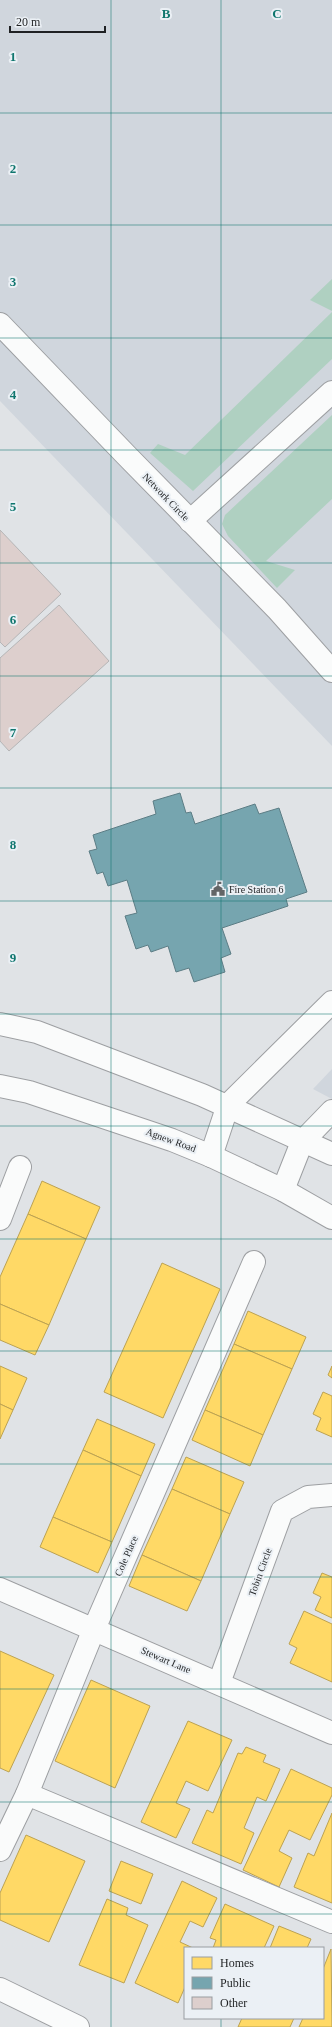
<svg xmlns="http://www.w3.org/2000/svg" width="332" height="2027" font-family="Georgia,serif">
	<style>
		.built { fill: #d0d6dd }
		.green { fill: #afd0c1 }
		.homes { fill: #ffd966; stroke: #bca252 }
		.public { fill: #76a5af; stroke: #5c7d85 }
		.building { fill: #ddcfcd; stroke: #b5b5b6 }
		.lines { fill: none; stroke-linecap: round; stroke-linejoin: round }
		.minor-casing { stroke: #9d9fa2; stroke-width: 24 }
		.major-casing { stroke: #9d9fa2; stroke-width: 24 }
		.minor { stroke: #fafbfb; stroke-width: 22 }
		.major { stroke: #fafbfb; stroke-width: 22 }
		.grid { fill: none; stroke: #0f766e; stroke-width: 1; stroke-opacity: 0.55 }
		.labels { text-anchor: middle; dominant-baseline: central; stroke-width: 4; stroke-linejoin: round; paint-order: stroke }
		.street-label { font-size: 10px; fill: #1f2123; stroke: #ebf0f5 }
		.poi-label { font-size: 10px; fill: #1f2123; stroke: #ebf0f5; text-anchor: start }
		.grid-label { font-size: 13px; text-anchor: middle; font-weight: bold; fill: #0f766e; stroke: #ebf0f5; stroke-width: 4; stroke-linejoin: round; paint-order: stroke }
	</style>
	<rect width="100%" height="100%" fill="#e0e3e6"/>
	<!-- built -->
	<g class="built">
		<polygon points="0,0 332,0 332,746 0,401"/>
		<polygon points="332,1069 332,1099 313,1089"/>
	</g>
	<!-- green -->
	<g class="green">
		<polygon points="332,279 332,311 310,300"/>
		<polygon points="332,312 332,359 193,491 150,453 158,444 185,455"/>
		<polygon points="332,415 332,499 266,561 295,570 277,588 228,536 222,524 225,515"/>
	</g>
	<!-- homes -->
	<g class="homes">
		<polygon points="42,1181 100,1207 86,1239 28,1214"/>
		<polygon points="28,1214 86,1239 49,1325 0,1304 0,1277"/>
		<polygon points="162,1263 220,1289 163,1418 104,1392"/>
		<polygon points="0,1304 49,1325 35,1355 0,1340"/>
		<polygon points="248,1311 306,1337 292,1369 234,1344"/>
		<polygon points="234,1344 292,1369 263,1435 205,1410"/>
		<polygon points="0,1366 27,1378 13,1410 0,1404"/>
		<polygon points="332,1366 332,1378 328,1375"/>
		<polygon points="323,1392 332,1396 332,1437 316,1430 321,1418 313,1414"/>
		<polygon points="0,1404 13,1410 0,1439"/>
		<polygon points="205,1410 263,1435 250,1466 192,1440"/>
		<polygon points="97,1419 155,1444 141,1476 83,1450"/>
		<polygon points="83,1450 141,1476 112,1542 53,1517"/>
		<polygon points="186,1457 244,1482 230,1514 172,1489"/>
		<polygon points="172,1489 230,1514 201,1581 142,1555"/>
		<polygon points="53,1517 112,1542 98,1573 40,1547"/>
		<polygon points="142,1555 201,1581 187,1611 129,1586"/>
		<polygon points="322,1573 332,1577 332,1618 315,1610 321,1597 313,1593"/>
		<polygon points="304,1611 332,1624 332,1682 290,1663 297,1648 289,1644"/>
		<polygon points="0,1651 54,1675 9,1772 0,1768"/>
		<polygon points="91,1680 150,1706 115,1788 55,1761"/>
		<polygon points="188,1721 232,1740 208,1791 186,1781 176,1803 190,1809 176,1838 141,1822"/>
		<polygon points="246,1747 266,1755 263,1762 280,1769 266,1801 257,1797 244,1828 254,1833 241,1864 192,1843 207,1810 213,1813 238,1753 242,1754"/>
		<polygon points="291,1769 332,1788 332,1795 310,1840 289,1830 279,1851 292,1858 279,1887 243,1870"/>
		<polygon points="332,1813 332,1903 294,1887 308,1853 314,1856"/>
		<polygon points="26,1835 85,1861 49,1942 0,1920 0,1893"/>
		<polygon points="121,1861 153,1874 141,1904 109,1891"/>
		<polygon points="182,1881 217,1898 203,1927 190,1921 180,1942 193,1948 185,1948 185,1987 178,2003 135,1983"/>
		<polygon points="107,1899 128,1908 126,1915 148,1925 124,1983 79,1965"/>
		<polygon points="225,1904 274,1926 264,1948 213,1948 216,1940 210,1938"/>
		<polygon points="279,1926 311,1939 307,1948 270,1948"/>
		<polygon points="331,1949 332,2027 299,2027 303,2018 323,2018 323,1969"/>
		<polygon points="242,2018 294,2018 290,2027 238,2027"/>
	</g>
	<!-- public -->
	<polygon class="public" points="180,793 186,813 191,812 195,824 255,804 259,814 279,808 307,892 286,899 288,906 222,928 231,954 221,958 225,972 194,982 189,968 176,972 168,946 151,952 148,945 136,949 125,916 137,913 127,880 108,886 103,872 97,874 89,851 97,849 93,835 156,814 153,801"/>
	<!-- building -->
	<g class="building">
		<polygon points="0,530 61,594 5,647 0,642"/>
		<polygon points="59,605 109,661 9,751 0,741 0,658"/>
	</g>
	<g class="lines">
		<defs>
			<g id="minor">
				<polyline points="0,324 126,455 277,609 332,671"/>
				<polyline points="190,521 332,392"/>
				<polyline points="211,1156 228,1105 332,1002"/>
				<polyline points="283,1190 302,1142 332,1111"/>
				<polyline points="0,1219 20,1167"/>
				<polyline points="0,1589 332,1733"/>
				<polyline points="219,1683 282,1511 308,1497 332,1495"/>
				<polyline points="27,1794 332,1922"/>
				<polyline points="0,1850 27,1794 94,1629 254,1262"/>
				<polyline points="0,1989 78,2027"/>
			</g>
			<g id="major">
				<polyline points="0,1024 37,1032 202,1095 332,1154"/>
				<polyline points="0,1086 29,1092 172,1140 211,1156 283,1190 332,1218"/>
			</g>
		</defs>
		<!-- minor casing -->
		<use href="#minor" class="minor-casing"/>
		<!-- major casing -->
		<use href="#major" class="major-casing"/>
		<!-- minor -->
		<use href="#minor" class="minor"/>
		<!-- major -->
		<use href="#major" class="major"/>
	</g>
	<!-- grid -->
	<path class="grid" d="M 111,0 L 111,2027M 221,0 L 221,1948M 0,113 L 332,113M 0,225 L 332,225M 0,338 L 332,338M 0,450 L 332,450M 0,563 L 332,563M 0,676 L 332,676M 0,788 L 332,788M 0,901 L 332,901M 0,1014 L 332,1014M 0,1126 L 332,1126M 0,1239 L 332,1239M 0,1351 L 332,1351M 0,1464 L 332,1464M 0,1577 L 332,1577M 0,1689 L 332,1689M 0,1802 L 332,1802M 0,1914 L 332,1914M 221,2018 L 221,2027"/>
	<!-- icons -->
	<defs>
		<symbol id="civic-bare" viewBox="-9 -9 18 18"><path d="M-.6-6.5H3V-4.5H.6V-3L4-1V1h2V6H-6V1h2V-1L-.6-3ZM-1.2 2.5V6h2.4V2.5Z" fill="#636567" stroke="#ebf0f5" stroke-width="2.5" paint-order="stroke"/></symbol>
	</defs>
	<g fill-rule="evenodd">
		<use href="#civic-bare" x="208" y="879" width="20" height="20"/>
	</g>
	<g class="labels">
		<!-- street labels -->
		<g class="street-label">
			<text transform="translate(166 497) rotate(46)">Network Circle</text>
			<text transform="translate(171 1140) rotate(20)">Agnew Road</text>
			<text transform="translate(126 1556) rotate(-66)">Cole Place</text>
			<text transform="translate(260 1572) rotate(-70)">Tobin Circle</text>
			<text transform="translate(166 1660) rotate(23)">Stewart Lane</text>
		</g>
		<!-- poi labels -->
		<g class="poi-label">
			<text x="229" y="889">Fire Station 6</text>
		</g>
	</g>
	<g class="grid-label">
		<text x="166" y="18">B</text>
		<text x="277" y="18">C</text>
		<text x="13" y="61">1</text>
		<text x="13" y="173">2</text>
		<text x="13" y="286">3</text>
		<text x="13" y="399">4</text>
		<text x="13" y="511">5</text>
		<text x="13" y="624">6</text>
		<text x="13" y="737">7</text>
		<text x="13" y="849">8</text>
		<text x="13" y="962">9</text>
	</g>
	<!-- legend -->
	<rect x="184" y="1947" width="140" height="72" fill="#ebf0f5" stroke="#999da1"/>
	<rect x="192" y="1957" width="20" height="12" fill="#ffd966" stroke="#999da1"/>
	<text x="220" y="1967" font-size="12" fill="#1f2123">Homes</text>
	<rect x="192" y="1977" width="20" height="12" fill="#76a5af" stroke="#999da1"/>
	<text x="220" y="1987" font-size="12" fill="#1f2123">Public</text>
	<rect x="192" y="1997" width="20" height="12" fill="#ddcfcd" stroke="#999da1"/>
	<text x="220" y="2007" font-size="12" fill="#1f2123">Other</text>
	<!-- scale -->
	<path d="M10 26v6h95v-6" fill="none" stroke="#1f2123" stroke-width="2"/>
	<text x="16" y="26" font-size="12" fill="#1f2123" stroke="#ebf0f5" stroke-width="3" paint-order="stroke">20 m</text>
</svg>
